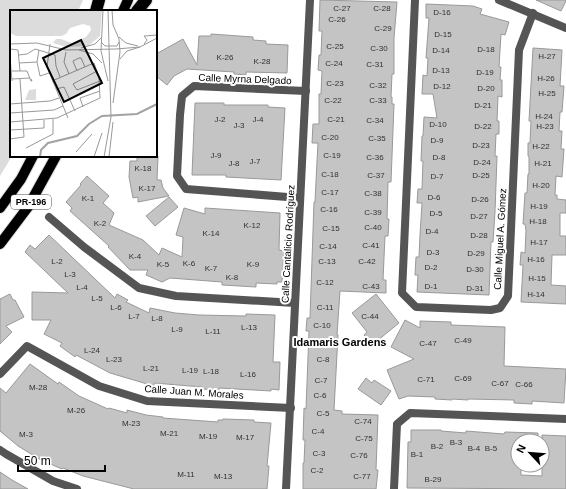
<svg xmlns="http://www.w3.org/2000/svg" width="566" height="489" font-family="Arial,sans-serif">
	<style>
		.green { fill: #dcdcdc }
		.building { fill: #c4c4c4; stroke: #999 }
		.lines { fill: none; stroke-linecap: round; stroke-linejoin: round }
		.primary-casing { stroke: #dbdbdb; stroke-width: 12 }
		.highway-casing { stroke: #dbdbdb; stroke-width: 14 }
		.street { stroke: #555; stroke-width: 8 }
		.primary { stroke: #000; stroke-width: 10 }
		.highway { stroke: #000; stroke-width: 12 }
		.labels { text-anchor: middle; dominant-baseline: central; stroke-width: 4; stroke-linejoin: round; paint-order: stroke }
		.number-label { font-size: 8px; fill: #313131 }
		.shield { fill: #fff; stroke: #4c4c4c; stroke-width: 1 }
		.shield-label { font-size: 9px; font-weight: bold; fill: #000 }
		.street-label { font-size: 10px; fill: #000; stroke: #fff }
		.neighbourhood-label { font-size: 11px; font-weight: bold; fill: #000; stroke: #fff }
		.inset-river { fill: none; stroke: #a3a3a3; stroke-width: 2 }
		.inset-road { fill: none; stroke: #999; stroke-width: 1 }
		.view { fill: #000; fill-opacity: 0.15; stroke: #000; stroke-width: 2 }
		.inset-edge { fill: none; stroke: #000; stroke-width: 2 }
	</style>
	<rect width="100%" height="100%" fill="#fff"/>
	<!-- green -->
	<polygon class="green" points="0,0 83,0 78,11 11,11 12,156 0,176"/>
	<!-- building -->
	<g class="building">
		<polygon points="320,0 397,2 394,38 394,74 392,74 391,97 392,97 392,104 394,104 391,182 388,182 387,219 389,219 388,236 385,236 383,280 386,280 386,293 340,291 337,335 338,335 334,410 342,411 342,414 378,415 376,470 378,470 376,489 303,489 303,463 304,463 305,440 303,440 304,408 306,409 309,331 306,331 307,318 310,318 314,202 315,202 317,161 318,143 312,143 313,124 319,124 319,94 321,94 322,71 318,70 319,55 321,55 322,31 319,31"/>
		<polygon points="536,0 566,0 566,1 561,11"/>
		<polygon points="426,4 473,6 482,9 480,14 509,22 505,35 501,34 499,67 501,67 500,80 502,80 502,97 498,96 497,121 499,121 499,134 496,134 495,156 497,156 495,212 493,242 491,242 489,295 417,292 418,275 415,275 416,257 419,257 420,235 422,203 417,203 418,189 422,189 423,161 421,161 422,136 423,136 424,117 437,118 433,94 422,94 423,75 427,76 428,58 426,58 429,18 426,18"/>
		<polygon points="211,34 253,37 253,40 266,41 266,44 288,45 287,73 246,72 246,75 234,74 234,72 187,69 174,76 167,85 156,76 156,54 183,39 197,65 199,36 211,36"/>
		<polygon points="533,48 562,50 560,86 564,86 562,112 560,112 559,131 562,131 561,149 564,149 562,177 556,176 555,195 557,195 557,199 566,200 566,213 560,213 560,236 566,236 566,255 552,255 551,285 566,286 566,304 521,302 523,265 520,265 521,252 525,253 526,230 525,224 523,224 525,193 527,193 528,174 529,174 529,157 528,156 528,143 530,143 531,121 529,121"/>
		<polygon points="195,103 224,103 224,105 268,105 268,107 285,108 281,180 226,177 226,175 192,175"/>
		<polygon points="137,156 158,156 157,180 161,180 163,188 169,196 138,202 138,197 133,198 129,177 130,161 137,161"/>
		<polygon points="87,176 109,196 103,203 114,213 109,225 143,240 159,255 162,248 182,257 183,237 176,235 184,208 205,214 205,208 280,213 279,250 284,251 282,282 277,282 277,284 256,283 256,287 222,285 222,282 170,278 162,282 146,275 148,270 130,270 108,247 109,246 70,211 72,208 66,202 81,185 80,184"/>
		<polygon points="169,197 178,207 155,226 146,216"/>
		<polygon points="49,235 115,298 117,294 128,300 126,302 149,313 150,308 175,313 199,315 246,316 246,314 275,315 273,362 280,362 279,390 271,389 271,391 219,388 219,390 202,389 202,387 154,383 154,386 110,373 76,355 75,357 60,346 62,343 44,334 51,320 32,320 32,292 68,293 25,252 30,245 35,249"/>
		<polygon points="10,294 13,300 15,300 24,317 6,326 12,332 0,344 0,299"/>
		<polygon points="376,294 399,323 372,345 364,335 367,332 352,313"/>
		<polygon points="405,320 420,328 420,321 451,322 451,325 505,327 504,366 566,369 564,403 532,401 532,404 514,403 514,400 468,399 468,400 452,399 452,400 435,399 435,397 408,396 399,399 387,370 414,359 391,347"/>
		<polygon points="30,364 58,384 59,382 79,396 108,409 109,408 127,413 127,410 146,415 163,417 163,418 218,422 218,420 223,420 223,419 254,420 254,422 271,423 267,466 269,466 267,489 134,489 83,476 63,468 62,469 41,460 18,446 0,431 0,388 6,393"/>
		<polygon points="366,378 372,383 374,380 391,391 381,405 358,389"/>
		<polygon points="411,430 441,430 441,431 466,433 466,431 504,434 505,432 538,433 538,441 518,441 518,465 521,465 521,475 542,476 542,435 566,436 566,489 407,488 408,442 411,442"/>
		<polygon points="0,472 12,480 28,489 0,489"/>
	</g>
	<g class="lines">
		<defs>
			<g id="primary">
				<polyline points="123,11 128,0"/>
				<polyline points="0,208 21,179 33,156"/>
				<polyline points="0,244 28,207 56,156"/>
			</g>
			<g id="highway">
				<polyline points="96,11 99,0"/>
				<polyline points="137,11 146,0"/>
			</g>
		</defs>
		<!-- primary casing -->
		<use href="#primary" class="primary-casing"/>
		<!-- highway casing -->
		<use href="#highway" class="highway-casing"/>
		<!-- street -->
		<g class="street">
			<polyline points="415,0 402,293 416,307 491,310 500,308 508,296 519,50 533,13"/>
			<polyline points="499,0 566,28"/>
			<polyline points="300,198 186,189 177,176 180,115 182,96 194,86 306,91"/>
			<polyline points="49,217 84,247 139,288 176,296 295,303"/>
			<polyline points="0,374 27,346 99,386 147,401 291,408"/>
			<polyline points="0,450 6,454 53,481 77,489"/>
			<polyline points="286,489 310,0"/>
			<polyline points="394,489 397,424 410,413 566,419"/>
		</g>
		<!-- primary -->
		<use href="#primary" class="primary"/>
		<!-- highway -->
		<use href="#highway" class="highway"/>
	</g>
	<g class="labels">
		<!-- number labels -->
		<g class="number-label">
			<text x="342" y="8">C-27</text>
			<text x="382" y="8">C-28</text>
			<text x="442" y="12">D-16</text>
			<text x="337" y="19">C-26</text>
			<text x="383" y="28">C-29</text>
			<text x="443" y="34">D-15</text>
			<text x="335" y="46">C-25</text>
			<text x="379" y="48">C-30</text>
			<text x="486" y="49">D-18</text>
			<text x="441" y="50">D-14</text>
			<text x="547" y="56">H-27</text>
			<text x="225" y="57">K-26</text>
			<text x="262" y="61">K-28</text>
			<text x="334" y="63">C-24</text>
			<text x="375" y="64">C-31</text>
			<text x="441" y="70">D-13</text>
			<text x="485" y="72">D-19</text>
			<text x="546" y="78">H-26</text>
			<text x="335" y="83">C-23</text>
			<text x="378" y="85">C-32</text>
			<text x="442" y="86">D-12</text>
			<text x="486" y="88">D-20</text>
			<text x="547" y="93">H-25</text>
			<text x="333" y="100">C-22</text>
			<text x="378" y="100">C-33</text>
			<text x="483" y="105">D-21</text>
			<text x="544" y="116">H-24</text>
			<text x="220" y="119">J-2</text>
			<text x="258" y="119">J-4</text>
			<text x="336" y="119">C-21</text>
			<text x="375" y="120">C-34</text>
			<text x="438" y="124">D-10</text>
			<text x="239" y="125">J-3</text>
			<text x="483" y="126">D-22</text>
			<text x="545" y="126">H-23</text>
			<text x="330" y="137">C-20</text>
			<text x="377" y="138">C-35</text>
			<text x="437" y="140">D-9</text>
			<text x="481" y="145">D-23</text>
			<text x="541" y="146">H-22</text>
			<text x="216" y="155">J-9</text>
			<text x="332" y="155">C-19</text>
			<text x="375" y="157">C-36</text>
			<text x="439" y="157">D-8</text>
			<text x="255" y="161">J-7</text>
			<text x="482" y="162">D-24</text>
			<text x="234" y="163">J-8</text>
			<text x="543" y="163">H-21</text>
			<text x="143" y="168">K-18</text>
			<text x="330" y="174">C-18</text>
			<text x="376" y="175">C-37</text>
			<text x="481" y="175">D-25</text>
			<text x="437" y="176">D-7</text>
			<text x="541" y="185">H-20</text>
			<text x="147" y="188">K-17</text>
			<text x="330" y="192">C-17</text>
			<text x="373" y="193">C-38</text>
			<text x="434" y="197">D-6</text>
			<text x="88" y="198">K-1</text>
			<text x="480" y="199">D-26</text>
			<text x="539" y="206">H-19</text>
			<text x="329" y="209">C-16</text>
			<text x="373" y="212">C-39</text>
			<text x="436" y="213">D-5</text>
			<text x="479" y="216">D-27</text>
			<text x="538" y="221">H-18</text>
			<text x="100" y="223">K-2</text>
			<text x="252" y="225">K-12</text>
			<text x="373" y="227">C-40</text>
			<text x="331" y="228">C-15</text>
			<text x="432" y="231">D-4</text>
			<text x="211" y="233">K-14</text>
			<text x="479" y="235">D-28</text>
			<text x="539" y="242">H-17</text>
			<text x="371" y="245">C-41</text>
			<text x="328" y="246">C-14</text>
			<text x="433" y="252">D-3</text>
			<text x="476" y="253">D-29</text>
			<text x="135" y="256">K-4</text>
			<text x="536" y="259">H-16</text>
			<text x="57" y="261">L-2</text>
			<text x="327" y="261">C-13</text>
			<text x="367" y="261">C-42</text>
			<text x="189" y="263">K-6</text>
			<text x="163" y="264">K-5</text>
			<text x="253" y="264">K-9</text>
			<text x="431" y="267">D-2</text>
			<text x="211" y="268">K-7</text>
			<text x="475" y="269">D-30</text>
			<text x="70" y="274">L-3</text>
			<text x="232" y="277">K-8</text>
			<text x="537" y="278">H-15</text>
			<text x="325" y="282">C-12</text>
			<text x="371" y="286">C-43</text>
			<text x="431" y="286">D-1</text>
			<text x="82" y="287">L-4</text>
			<text x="475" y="288">D-31</text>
			<text x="536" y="294">H-14</text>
			<text x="97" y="298">L-5</text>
			<text x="116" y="307">L-6</text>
			<text x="325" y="307">C-11</text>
			<text x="134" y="316">L-7</text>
			<text x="370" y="316">C-44</text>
			<text x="157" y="318">L-8</text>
			<text x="322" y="325">C-10</text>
			<text x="249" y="327">L-13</text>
			<text x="177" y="329">L-9</text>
			<text x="213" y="331">L-11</text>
			<text x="463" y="340">C-49</text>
			<text x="428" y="343">C-47</text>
			<text x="92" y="350">L-24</text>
			<text x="114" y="359">L-23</text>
			<text x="323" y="359">C-8</text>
			<text x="151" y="368">L-21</text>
			<text x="190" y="370">L-19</text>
			<text x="211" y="371">L-18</text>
			<text x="248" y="374">L-16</text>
			<text x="463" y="378">C-69</text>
			<text x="426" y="379">C-71</text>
			<text x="321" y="380">C-7</text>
			<text x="500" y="383">C-67</text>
			<text x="524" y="384">C-66</text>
			<text x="38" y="387">M-28</text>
			<text x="320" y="395">C-6</text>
			<text x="76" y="410">M-26</text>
			<text x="323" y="413">C-5</text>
			<text x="363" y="421">C-74</text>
			<text x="131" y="423">M-23</text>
			<text x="318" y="431">C-4</text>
			<text x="169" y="433">M-21</text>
			<text x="26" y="434">M-3</text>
			<text x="208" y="436">M-19</text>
			<text x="245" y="437">M-17</text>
			<text x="364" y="438">C-75</text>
			<text x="456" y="442">B-3</text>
			<text x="437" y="446">B-2</text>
			<text x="474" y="448">B-4</text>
			<text x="491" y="448">B-5</text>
			<text x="319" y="453">C-3</text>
			<text x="417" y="454">B-1</text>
			<text x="359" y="455">C-76</text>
			<text x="317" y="470">C-2</text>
			<text x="186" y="474">M-11</text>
			<text x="223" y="476">M-13</text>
			<text x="362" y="476">C-77</text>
			<text x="433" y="479">B-29</text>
		</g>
		<!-- shield labels -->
		<rect class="shield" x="11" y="195" width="40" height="14" rx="3"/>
		<g class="shield-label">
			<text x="31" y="202">PR-196</text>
		</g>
		<!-- street labels -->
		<g class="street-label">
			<text transform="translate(245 79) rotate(2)">Calle Myrna Delgado</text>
			<text transform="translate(500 239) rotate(-87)">Calle Miguel A. Gómez</text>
			<text transform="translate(288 244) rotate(-87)">Calle Cantalicio Rodríguez</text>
			<text transform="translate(194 392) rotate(4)">Calle Juan M. Morales</text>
		</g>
		<!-- neighbourhood labels -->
		<g class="neighbourhood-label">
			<text x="340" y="342">Idamaris Gardens</text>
		</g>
	</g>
	<!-- overview -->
	<g transform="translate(10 10)">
		<rect width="147" height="147" fill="#fff"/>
		<path d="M 0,0 L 92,0 L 90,26 L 78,36 L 57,37 L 43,33 L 46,29 L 51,29 L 62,33 L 76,27 L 81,20 L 80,16 L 73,14 L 60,18 L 56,24 L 51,26 L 6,26 L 0,23 ZM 26,79 L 26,90 L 15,90 L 19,80 Z" fill="#dcdcdc"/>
		<path class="inset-river" d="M 30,147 L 31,140 L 38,133 L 67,126 L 79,114 L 92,106 L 127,104 L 147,94"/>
		<path class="inset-road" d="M 93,0 L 91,41 L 98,71M 102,0 L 103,15 L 109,29 L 110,42 L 103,93M 109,27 L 116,33 L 128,36M 91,32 L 95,36 L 107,36 L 109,32M 0,34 L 27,33 L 56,40 L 106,39 L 130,37 L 147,28M 40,34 L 37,57 L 58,108M 134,34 L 137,30 L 134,26 L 147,25M 71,38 L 85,34 L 91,28M 0,39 L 8,40 L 10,61M 29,40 L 27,52 L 30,66 L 39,63M 69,40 L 83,44 L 92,53M 56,42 L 54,52 L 59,64M 9,45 L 17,44 L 25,39 L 45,45 L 46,56 L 50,67M 0,47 L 2,71M 110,49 L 117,41 L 130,37M 9,53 L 27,52M 2,61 L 17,61 L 21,71 L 22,71 L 21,69M 67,61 L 63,51 L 69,48 L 71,48 L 75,57M 87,61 L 63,74 L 67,80 L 90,71M 2,69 L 20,68M 46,79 L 54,77 L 65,101M 0,94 L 40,91 L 49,88M 73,97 L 70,88 L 90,81M 0,103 L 44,100 L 53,96M 0,112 L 47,108 L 90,88 L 89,67 L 84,53 L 42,71M 0,120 L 34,118 L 34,110M 0,129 L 14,127 L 10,69M 16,138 L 43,124 L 43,109M 66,142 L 82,124M 84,147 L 92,123M 94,147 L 101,107 L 98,0M 99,147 L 103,112"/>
		<path class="view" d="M 71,30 L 92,73 L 54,92 L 33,48 Z"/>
		<rect width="147" height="147" class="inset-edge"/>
	</g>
	<!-- north arrow -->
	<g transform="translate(530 453) rotate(296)"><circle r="19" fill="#ffffff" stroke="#999999"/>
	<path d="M0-3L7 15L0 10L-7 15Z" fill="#000000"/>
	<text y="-6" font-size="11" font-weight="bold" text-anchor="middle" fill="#000000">N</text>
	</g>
	<!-- scale -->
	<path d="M18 465v6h87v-6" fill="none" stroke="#000000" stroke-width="2"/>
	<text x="24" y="465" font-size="12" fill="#000000" stroke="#ffffff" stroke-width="3" paint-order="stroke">50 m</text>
</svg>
